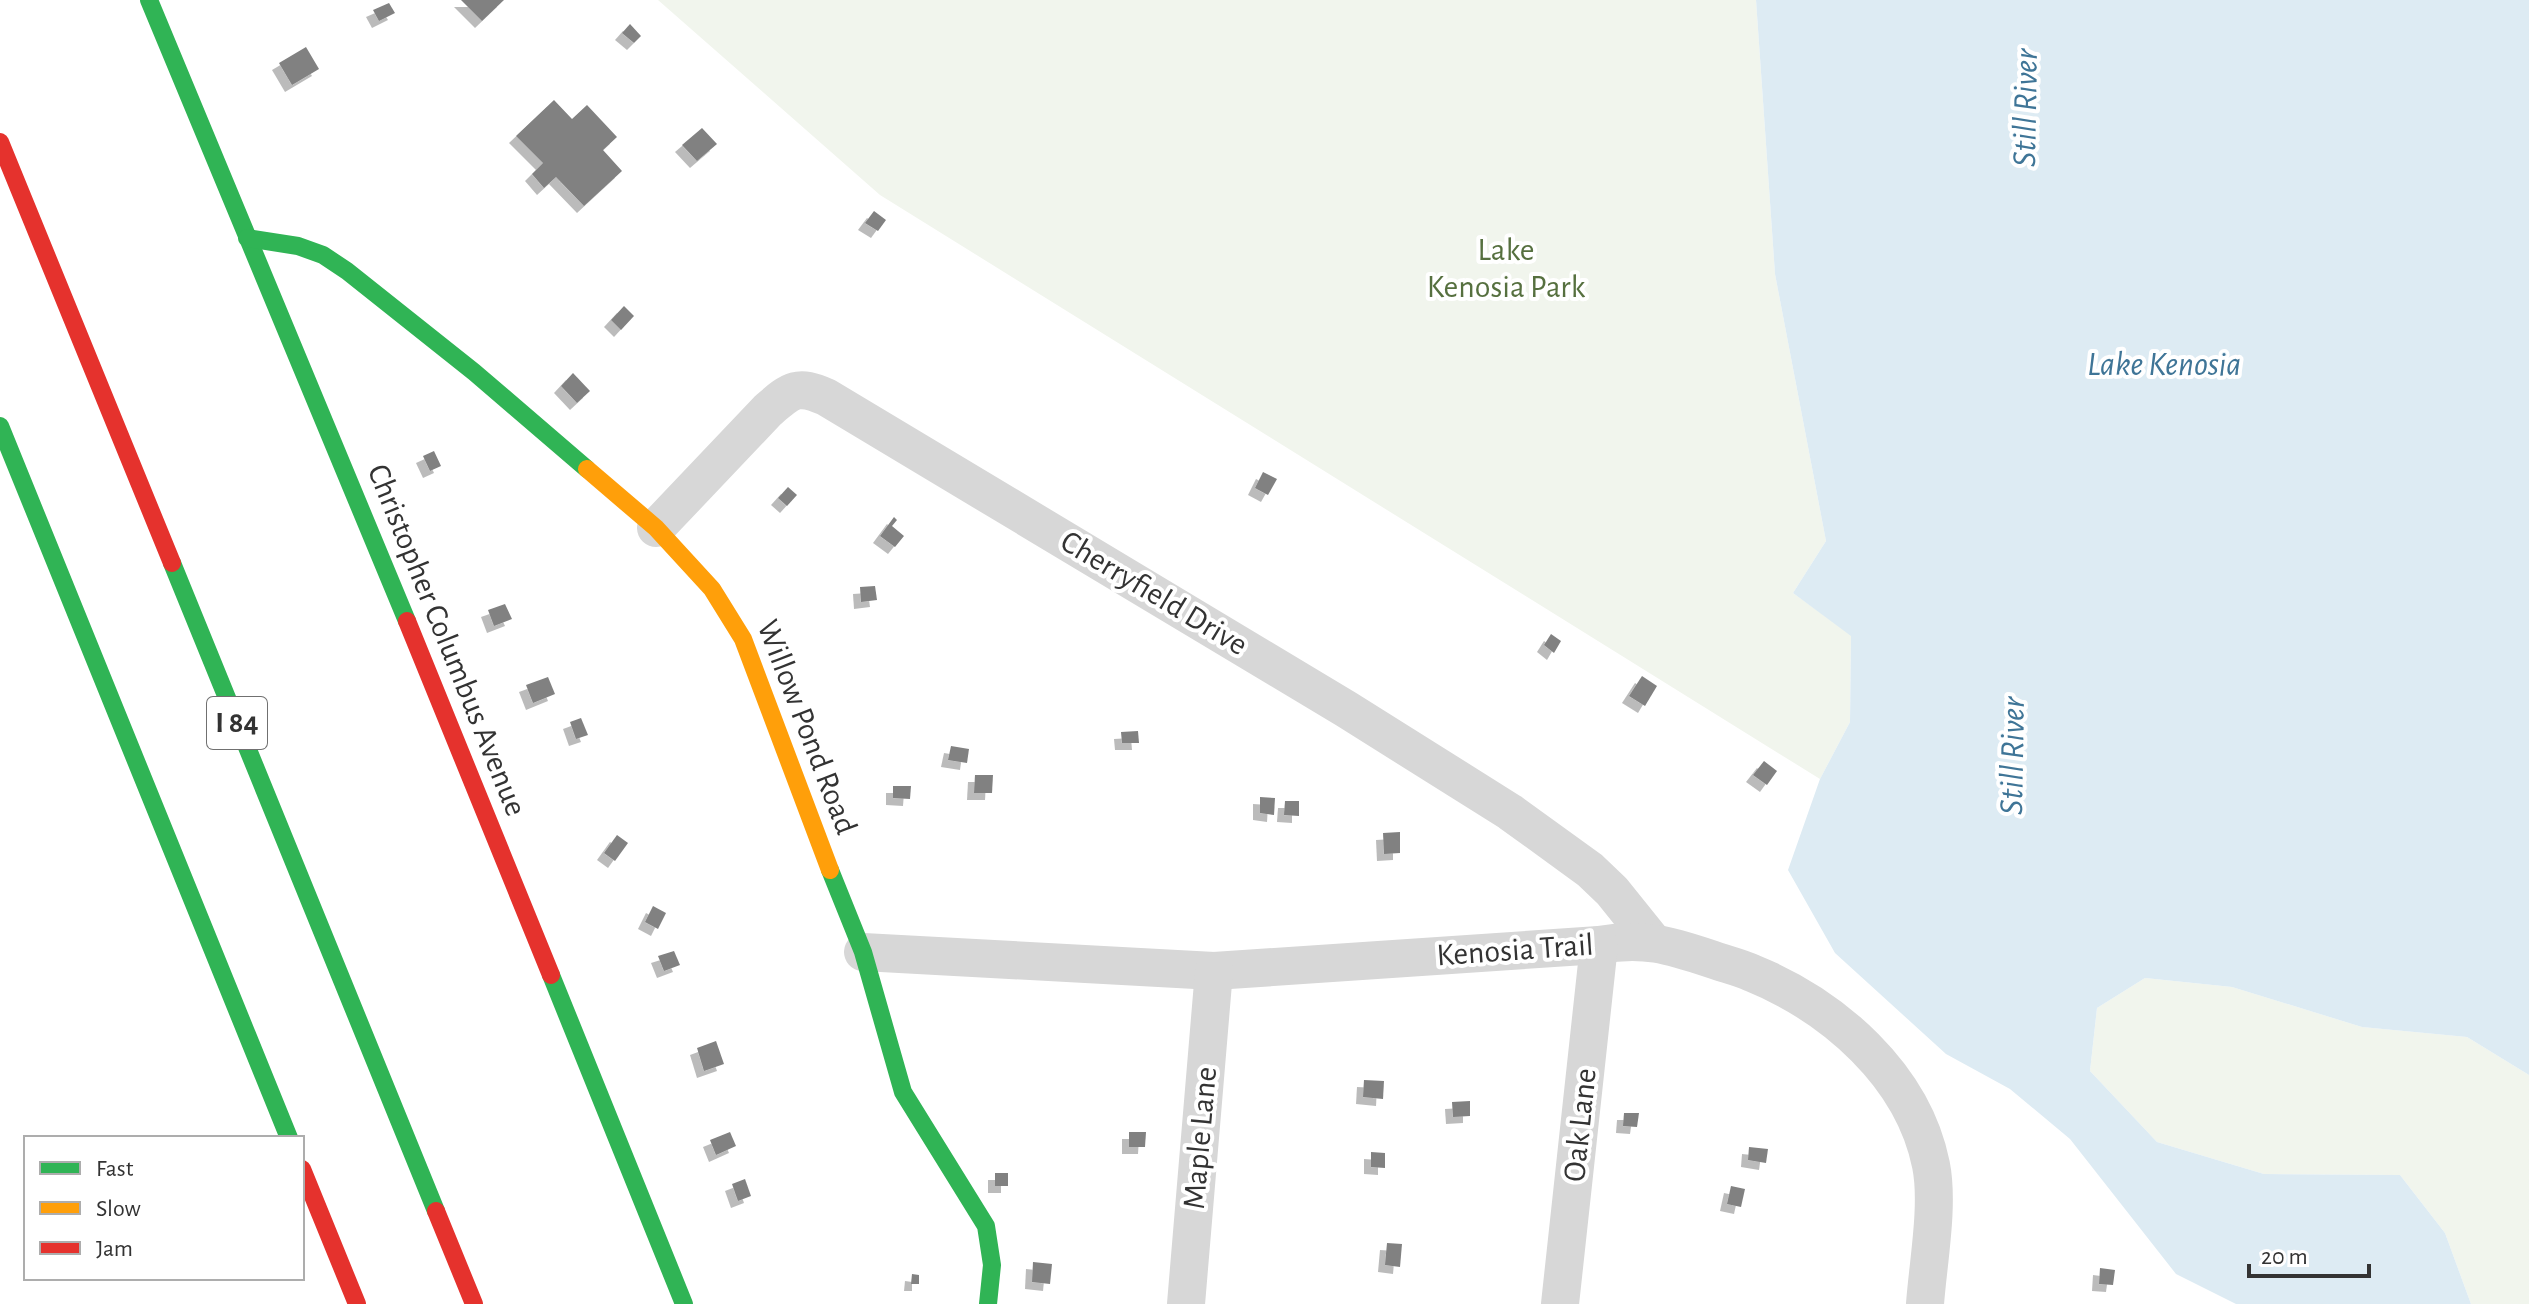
<svg xmlns="http://www.w3.org/2000/svg" width="2529" height="1304" font-family="'Alegreya Sans',sans-serif">
	<style>
		.green { fill: #f1f5ed }
		.water { fill: #ddebf3 }
		.building { fill: #818181; filter: url(#shadow) }
		.lines { fill: none; stroke-linecap: round; stroke-linejoin: round }
		.street { stroke: #d7d7d7; stroke-width: 38 }
		.fast { stroke: #30b455; stroke-width: 18 }
		.slow { stroke: #ff9f0a; stroke-width: 18 }
		.jam { stroke: #e5322d; stroke-width: 18 }
		.labels { text-anchor: middle; dominant-baseline: central; stroke-width: 8; stroke-linejoin: round; paint-order: stroke }
		.shield { fill: #fff; stroke: #707070; stroke-width: 2 }
		.shield-label { font-size: 30px; font-weight: bold; fill: #333 }
		.park-label { font-size: 32px; fill: #56703f; stroke: #fff }
		.street-label { font-size: 32px; fill: #333; stroke: #fff }
		.water-label { font-size: 34px; font-style: italic; fill: #3f7597; stroke: #fff }
	</style>
	<defs>
		<filter id="shadow"><feDropShadow dx="-7" dy="7" stdDeviation="0" flood-color="#0004"/></filter>
	</defs>
	<rect width="100%" height="100%" fill="#fff"/>
	<!-- green -->
	<g class="green">
		<polygon points="658,0 1756,0 1775,274 1826,541 1793,593 1851,635 1850,722 1820,779 880,195"/>
		<polygon points="2145,978 2232,987 2362,1027 2467,1037 2529,1075 2529,1304 2471,1304 2445,1233 2400,1175 2264,1174 2157,1142 2090,1071 2097,1008"/>
	</g>
	<!-- water -->
	<polygon class="water" points="1756,0 2529,0 2529,1075 2467,1037 2362,1027 2232,987 2145,978 2097,1008 2090,1071 2157,1142 2264,1174 2400,1175 2445,1233 2471,1304 2236,1304 2176,1274 2070,1139 2010,1089 1946,1054 1835,953 1788,870 1820,779 1850,722 1851,636 1793,593 1826,541 1775,274"/>
	<!-- building -->
	<g class="building">
		<polygon points="461,0 504,0 482,21"/>
		<polygon points="389,3 395,13 379,21 373,10"/>
		<polygon points="630,24 641,36 634,43 622,33"/>
		<polygon points="306,47 319,69 292,85 279,63"/>
		<polygon points="554,100 572,119 587,105 617,137 603,150 622,171 584,206 556,177 544,188 532,174 543,163 516,136"/>
		<polygon points="702,128 717,144 697,161 682,145"/>
		<polygon points="874,211 886,220 878,231 865,223"/>
		<polygon points="624,306 634,316 621,330 611,320"/>
		<polygon points="573,373 590,391 577,403 561,386"/>
		<polygon points="434,451 441,466 430,471 423,456"/>
		<polygon points="1263,472 1277,479 1268,495 1255,488"/>
		<polygon points="788,487 797,495 787,506 778,498"/>
		<polygon points="894,517 897,520 892,526 904,536 895,547 880,536"/>
		<polygon points="875,586 877,600 861,602 860,587"/>
		<polygon points="505,604 512,619 494,626 488,610"/>
		<polygon points="1551,634 1561,641 1554,653 1544,645"/>
		<polygon points="1642,676 1657,686 1645,706 1629,696"/>
		<polygon points="548,677 555,694 533,703 526,685"/>
		<polygon points="581,718 588,735 576,739 570,722"/>
		<polygon points="1138,731 1139,743 1122,743 1121,732"/>
		<polygon points="951,746 969,749 967,763 948,760"/>
		<polygon points="1764,761 1777,771 1767,785 1753,775"/>
		<polygon points="975,775 993,775 992,793 974,793"/>
		<polygon points="893,786 911,786 910,799 893,798"/>
		<polygon points="1260,797 1275,798 1274,815 1260,813"/>
		<polygon points="1285,801 1299,801 1299,816 1284,815"/>
		<polygon points="1400,832 1400,853 1384,854 1383,833"/>
		<polygon points="617,835 628,843 615,861 604,853"/>
		<polygon points="653,906 666,913 658,929 645,922"/>
		<polygon points="674,951 680,965 664,971 658,956"/>
		<polygon points="716,1041 724,1064 704,1071 697,1048"/>
		<polygon points="1364,1080 1384,1081 1383,1099 1363,1097"/>
		<polygon points="1470,1101 1470,1116 1453,1117 1452,1102"/>
		<polygon points="1624,1113 1639,1113 1637,1127 1623,1126"/>
		<polygon points="730,1132 736,1146 716,1155 710,1140"/>
		<polygon points="1129,1132 1146,1132 1145,1147 1129,1147"/>
		<polygon points="1749,1147 1768,1149 1766,1163 1748,1160"/>
		<polygon points="1371,1152 1385,1153 1385,1168 1371,1167"/>
		<rect x="995" y="1173" width="13" height="13"/>
		<polygon points="745,1179 751,1196 738,1201 732,1184"/>
		<polygon points="1731,1186 1745,1189 1741,1207 1727,1204"/>
		<polygon points="1387,1243 1402,1244 1400,1267 1385,1265"/>
		<polygon points="1033,1262 1052,1264 1050,1284 1032,1282"/>
		<polygon points="2100,1268 2115,1270 2113,1285 2099,1284"/>
		<polygon points="912,1274 919,1275 919,1284 911,1284"/>
	</g>
	<g class="lines">
		<!-- street -->
		<g class="street">
			<path d="M 656,528 L 768,410 C 791,390 797,384 826,397 L 1346,709 L 1510,812 L 1590,870 L 1612,891 L 1653,942"/>
			<path d="M 863,952 L 1214,971 L 1599,945 C 1644,937 1669,945 1711,959 C 1725,964 1739,967 1752,973 C 1833,1006 1913,1075 1931,1165 C 1939,1205 1928,1263 1925,1304"/>
			<polyline points="1186,1304 1214,971"/>
			<polyline points="1560,1304 1599,945"/>
		</g>
		<!-- fast -->
		<g class="fast">
			<polyline points="149,0 407,621"/>
			<polyline points="247,238 298,246 323,255 347,271 474,372 587,469"/>
			<polyline points="0,426 289,1138"/>
			<polyline points="172,563 436,1211"/>
			<polyline points="830,870 863,952 903,1092 986,1226 992,1265 988,1304"/>
			<polyline points="551,975 684,1304"/>
		</g>
		<!-- slow -->
		<polyline class="slow" points="587,469 656,528 712,589 743,639 830,870"/>
		<!-- jam -->
		<g class="jam">
			<polyline points="0,142 172,563"/>
			<polyline points="407,621 551,975"/>
			<polyline points="302,1169 357,1304"/>
			<polyline points="436,1211 474,1304"/>
		</g>
	</g>
	<g class="labels">
		<!-- shield labels -->
		<rect class="shield" x="207" y="697" width="60" height="52" rx="6"/>
		<g class="shield-label">
			<text x="237" y="723">I 84</text>
		</g>
		<!-- park labels -->
		<g class="park-label">
			<text x="1506" y="250">Lake<tspan x="1506" dy="37">Kenosia Park</tspan></text>
		</g>
		<!-- street labels -->
		<g class="street-label">
			<text transform="translate(1154 593) rotate(31)">Cherryfield Drive</text>
			<text transform="translate(447 640) rotate(68)">Christopher Columbus Avenue</text>
			<text transform="translate(807 727) rotate(69)">Willow Pond Road</text>
			<text transform="translate(1515 950) rotate(-4)">Kenosia Trail</text>
			<text transform="translate(1580 1125) rotate(-84)">Oak Lane</text>
			<text transform="translate(1200 1138) rotate(-85)">Maple Lane</text>
		</g>
		<!-- water labels -->
		<g class="water-label">
			<text transform="translate(2026 108) rotate(-89)">Still River</text>
			<text x="2164" y="365">Lake Kenosia</text>
			<text transform="translate(2013 756) rotate(-89)">Still River</text>
		</g>
	</g>
	<!-- legend -->
	<rect x="24" y="1136" width="280" height="144" fill="#ffffff" stroke="#adadad" stroke-width="2"/>
	<rect x="40" y="1162" width="40" height="12" fill="#30b455" stroke="#adadad" stroke-width="2"/>
	<text x="96" y="1176" font-size="24" fill="#333333">Fast</text>
	<rect x="40" y="1202" width="40" height="12" fill="#ff9f0a" stroke="#adadad" stroke-width="2"/>
	<text x="96" y="1216" font-size="24" fill="#333333">Slow</text>
	<rect x="40" y="1242" width="40" height="12" fill="#e5322d" stroke="#adadad" stroke-width="2"/>
	<text x="96" y="1256" font-size="24" fill="#333333">Jam</text>
	<!-- scale -->
	<path d="M2249 1264v12h120v-12" fill="none" stroke="#333333" stroke-width="4"/>
	<text x="2261" y="1264" font-size="24" fill="#333333" stroke="#ffffff" stroke-width="6" paint-order="stroke">20 m</text>
</svg>
